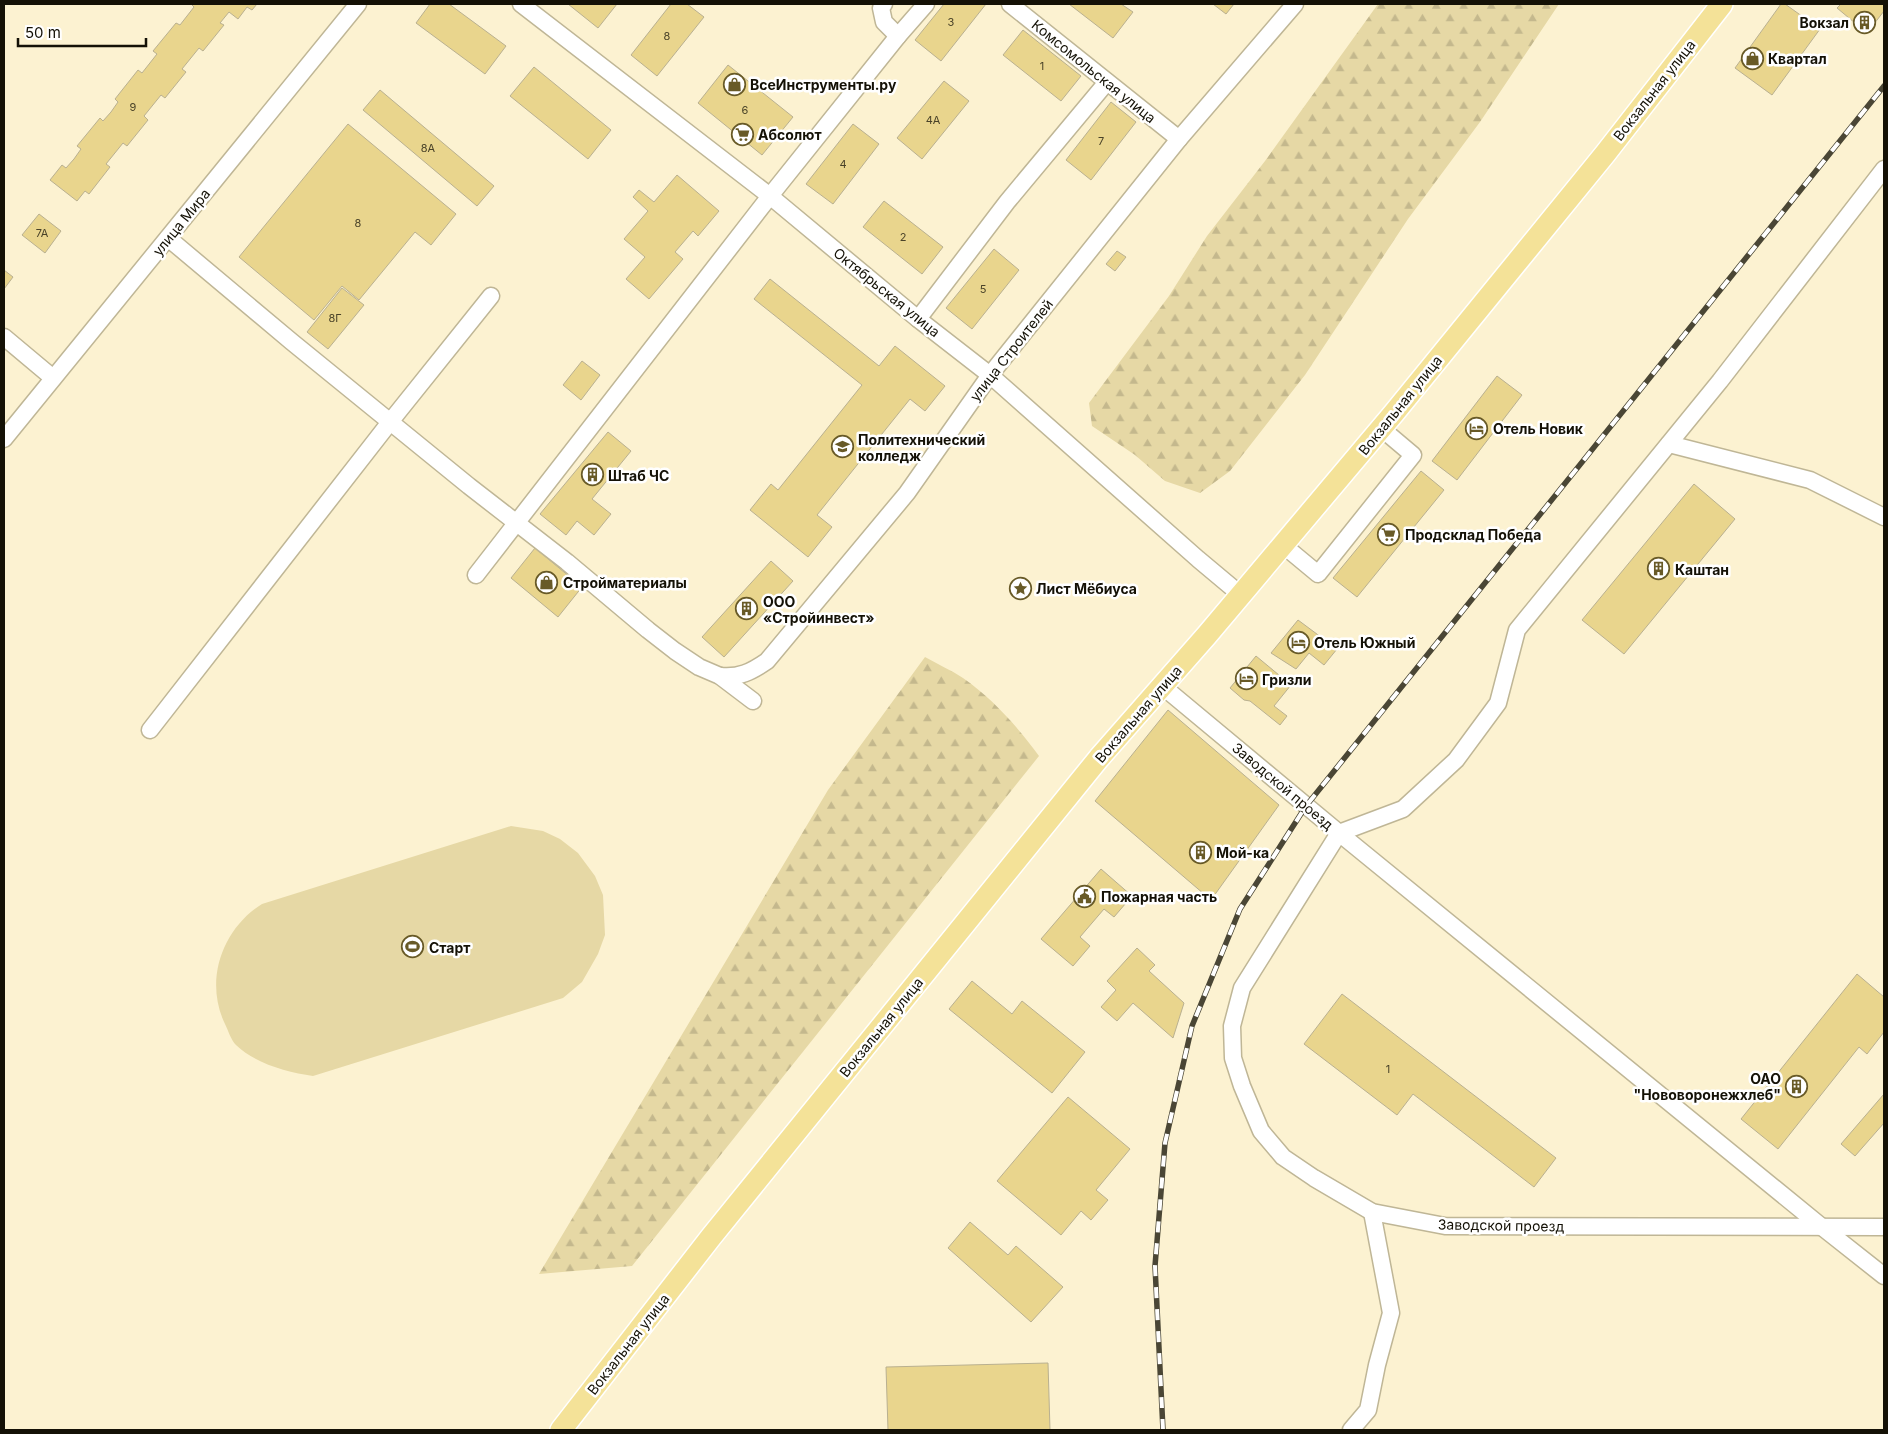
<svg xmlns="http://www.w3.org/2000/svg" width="1888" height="1434" font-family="Inter,sans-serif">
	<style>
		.grass { fill: #e6d8a5 }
		.forest { fill: url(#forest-firs) }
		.building { fill: #e9d58d; stroke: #b9b090 }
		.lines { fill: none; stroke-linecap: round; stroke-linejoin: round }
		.minor-casing { stroke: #bfb696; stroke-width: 19 }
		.major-casing { stroke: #fff; stroke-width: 24 }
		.minor { stroke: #fff; stroke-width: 16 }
		.major { stroke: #f4e298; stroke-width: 21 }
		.rail-casing { stroke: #4a4635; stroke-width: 5.5 }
		.rail { stroke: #fff; stroke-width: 4; stroke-dasharray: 11; stroke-linecap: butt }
		.labels { text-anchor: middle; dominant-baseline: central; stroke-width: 5; stroke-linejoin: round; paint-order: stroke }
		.number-label { font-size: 11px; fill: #494228 }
		.poi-label { font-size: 14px; font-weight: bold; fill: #141106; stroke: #fff; text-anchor: start }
		.street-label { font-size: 14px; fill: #141106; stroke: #fff }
	</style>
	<defs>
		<pattern id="forest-firs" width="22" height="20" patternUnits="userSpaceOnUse" patternTransform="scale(1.25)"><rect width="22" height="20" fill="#e6d8a5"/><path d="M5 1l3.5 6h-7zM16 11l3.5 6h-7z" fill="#c4b88d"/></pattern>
	</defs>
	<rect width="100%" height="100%" fill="#fcf2d1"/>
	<!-- grass -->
	<path class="grass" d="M 511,826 L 543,831 L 560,839 L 578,853 L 595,876 L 603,895 L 605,935 L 598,954 L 582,982 L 563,998 L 313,1076 C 287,1072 256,1064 236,1045 C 231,1040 228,1030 225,1024 C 204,981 222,929 262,904 Z"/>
	<!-- forest -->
	<g class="forest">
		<polygon points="1378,4 1559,4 1480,122 1408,219 1305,375 1230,471 1200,493 1165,481 1135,455 1092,426 1089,403 1169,296 1207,236 1265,161"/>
		<path d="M 925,657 C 937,664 951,670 963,678 C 993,699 1017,726 1039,756 L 632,1266 L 539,1274 L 828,790 Z"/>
	</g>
	<!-- building -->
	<g class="building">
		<polygon points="191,4 257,4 252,10 247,7 238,19 229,12 220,23 224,25 203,51 199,48 182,69 186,72 165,98 161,95 144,116 148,120 127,146 123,143 106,164 110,167 89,194 85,191 77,201 50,180 62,165 66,168 74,159 81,149 77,146 100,118 103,121 111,112 118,102 115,99 138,70 142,73 157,54 153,51 176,23 180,25 194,7"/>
		<polygon points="430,4 449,4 506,46 485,74 416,23"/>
		<polygon points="568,4 617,4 598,28"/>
		<polygon points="671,4 687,4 704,17 657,76 631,55"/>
		<polygon points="944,4 986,4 941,61 915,40"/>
		<polygon points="1069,4 1121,4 1133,12 1113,38"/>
		<polygon points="1213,4 1234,4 1226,14"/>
		<polygon points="1781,4 1785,4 1820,29 1772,95 1735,68"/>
		<polygon points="1841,4 1884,4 1884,11 1867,33 1837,8"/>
		<polygon points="1023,30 1081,76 1061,101 1003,55"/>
		<polygon points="728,65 793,117 762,155 698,103"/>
		<polygon points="534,67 611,130 588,159 510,96"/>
		<polygon points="944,81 969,101 922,159 897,138"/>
		<polygon points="380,90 494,186 477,206 363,110"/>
		<polygon points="1111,102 1136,122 1091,180 1066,160"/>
		<polygon points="348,124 456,214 431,245 415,232 359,300 342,286 314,320 239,257"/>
		<polygon points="853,124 879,144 833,204 806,184"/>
		<polygon points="677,175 719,211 698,236 693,231 675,252 683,259 649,299 626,279 645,257 624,239 648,211 633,197 639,190 654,202"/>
		<polygon points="884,201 943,247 922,274 863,227"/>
		<polygon points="39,214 61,231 45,253 22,235"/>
		<polygon points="994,249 1019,270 972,329 946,308"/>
		<polygon points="1117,251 1126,257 1115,271 1106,264"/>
		<polygon points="4,270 13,277 4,289"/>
		<polygon points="770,279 879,366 895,346 945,386 925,411 910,399 817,515 832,527 808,557 750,510 771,484 778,490 862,385 754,299"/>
		<polygon points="342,288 364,305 328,349 307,332"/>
		<polygon points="582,361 600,375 581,400 563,385"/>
		<polygon points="1497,376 1522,395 1457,480 1432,461"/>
		<polygon points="608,432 631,451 592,499 611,514 594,535 577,521 566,535 540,514"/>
		<polygon points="1421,471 1444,490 1357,597 1333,578"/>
		<polygon points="1694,484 1735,519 1624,654 1582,620"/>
		<polygon points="535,548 582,587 558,617 511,578"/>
		<polygon points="771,561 793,581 724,657 702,637"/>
		<polygon points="1298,620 1337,649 1324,665 1309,653 1296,669 1271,653"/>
		<polygon points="1256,656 1291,685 1274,706 1287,716 1280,725 1250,701 1244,700 1230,688"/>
		<polygon points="1168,710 1279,805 1211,900 1095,801"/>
		<polygon points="1101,869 1132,896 1114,917 1104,909 1080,937 1090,946 1073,966 1041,939"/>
		<polygon points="1137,948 1155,965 1149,971 1184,1003 1173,1038 1133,1003 1117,1021 1101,1007 1116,990 1107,981"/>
		<polygon points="1857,974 1884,997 1884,1032 1867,1054 1859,1047 1778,1149 1741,1119"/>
		<polygon points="972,981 1012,1014 1022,1001 1085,1052 1052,1093 949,1009"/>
		<polygon points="1342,994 1556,1158 1534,1187 1413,1094 1397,1115 1304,1044"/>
		<polygon points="1884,1094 1884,1123 1855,1156 1841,1144"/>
		<polygon points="1068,1097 1130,1149 1096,1190 1108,1200 1091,1220 1081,1211 1061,1235 997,1181"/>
		<polygon points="970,1222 1008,1255 1016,1246 1063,1287 1031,1322 948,1248"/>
		<polygon points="1048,1363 1050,1430 888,1430 886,1367"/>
	</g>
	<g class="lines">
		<defs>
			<g id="minor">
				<polyline points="521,4 770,196 918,319 990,375 1198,559 1241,595"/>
				<polyline points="884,4 881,8 884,22 898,36"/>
				<polyline points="1010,4 1179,139"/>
				<polyline points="168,238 292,342 469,486 567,562 648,630 675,651 699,667 720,676 753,701"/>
				<polyline points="918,319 1007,202 1107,82"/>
				<polyline points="4,337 53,378"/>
				<polyline points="4,439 358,4"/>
				<polyline points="1669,444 1810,480 1884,517"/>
				<polyline points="1283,545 1318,574 1413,455 1381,428"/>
				<polyline points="476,575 770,196 898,36 926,4"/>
				<path d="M 720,676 C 739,678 751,672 767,661 L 907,493 L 990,375 L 1179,139 L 1295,4"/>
				<polyline points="1161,685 1339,833 1242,988 1232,1026 1233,1058 1242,1086 1261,1131 1283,1157 1314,1178 1372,1212 1445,1226 1884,1227"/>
				<polyline points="150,730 390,422 491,296"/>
				<polyline points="1339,833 1403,809 1456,760 1498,703 1517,630 1720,381 1884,169"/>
				<polyline points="1339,833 1822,1227 1884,1276"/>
				<polyline points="1351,1430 1368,1410 1377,1365 1391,1313 1372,1212"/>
			</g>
			<polyline id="major" points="561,1430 711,1237 1099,758 1207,635 1394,413 1605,154 1722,4"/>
		</defs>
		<!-- minor casing -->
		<use href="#minor" class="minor-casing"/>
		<!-- major casing -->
		<use href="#major" class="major-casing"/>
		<!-- minor -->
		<use href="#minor" class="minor"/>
		<!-- major -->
		<use href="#major" class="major"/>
		<defs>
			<polyline id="rail" points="1163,1430 1155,1266 1165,1143 1192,1026 1240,909 1306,806 1884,86"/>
		</defs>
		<!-- rail casing -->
		<use href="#rail" class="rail-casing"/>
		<!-- rail -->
		<use href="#rail" class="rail"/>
	</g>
	<!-- icons -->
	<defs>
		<symbol id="building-ring" viewBox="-11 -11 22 22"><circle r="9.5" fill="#fff" stroke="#685a27" stroke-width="1.5"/><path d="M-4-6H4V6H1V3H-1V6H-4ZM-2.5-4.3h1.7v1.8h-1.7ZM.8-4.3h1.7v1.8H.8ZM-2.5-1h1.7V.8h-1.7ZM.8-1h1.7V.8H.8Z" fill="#685a27"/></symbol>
		<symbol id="shop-ring" viewBox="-11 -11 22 22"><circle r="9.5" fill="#fff" stroke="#685a27" stroke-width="1.5"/><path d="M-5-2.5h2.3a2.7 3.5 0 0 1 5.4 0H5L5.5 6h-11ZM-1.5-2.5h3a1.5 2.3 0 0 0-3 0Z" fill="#685a27"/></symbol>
		<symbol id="supermarket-ring" viewBox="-11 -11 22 22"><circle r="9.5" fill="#fff" stroke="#685a27" stroke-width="1.5"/><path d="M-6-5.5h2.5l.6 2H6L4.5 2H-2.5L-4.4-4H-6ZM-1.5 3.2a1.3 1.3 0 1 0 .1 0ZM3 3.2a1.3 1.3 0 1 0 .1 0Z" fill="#685a27"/></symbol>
		<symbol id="hotel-ring" viewBox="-11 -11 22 22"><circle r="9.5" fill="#fff" stroke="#685a27" stroke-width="1.5"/><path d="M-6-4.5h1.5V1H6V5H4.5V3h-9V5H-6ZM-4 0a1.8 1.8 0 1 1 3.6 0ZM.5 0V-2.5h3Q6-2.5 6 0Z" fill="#685a27"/></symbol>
		<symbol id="university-ring" viewBox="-11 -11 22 22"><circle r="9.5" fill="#fff" stroke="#685a27" stroke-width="1.5"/><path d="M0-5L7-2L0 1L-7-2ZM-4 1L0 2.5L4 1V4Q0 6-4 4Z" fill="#685a27"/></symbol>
		<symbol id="sight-ring" viewBox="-11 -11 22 22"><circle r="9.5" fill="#fff" stroke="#685a27" stroke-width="1.5"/><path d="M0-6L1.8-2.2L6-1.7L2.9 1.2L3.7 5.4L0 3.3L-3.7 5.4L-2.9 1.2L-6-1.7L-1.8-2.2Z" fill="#685a27"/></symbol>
		<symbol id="civic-ring" viewBox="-11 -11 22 22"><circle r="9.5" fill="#fff" stroke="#685a27" stroke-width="1.5"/><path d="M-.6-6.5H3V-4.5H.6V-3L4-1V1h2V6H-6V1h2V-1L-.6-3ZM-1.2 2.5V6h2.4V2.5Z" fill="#685a27"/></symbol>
		<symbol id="stadium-ring" viewBox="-11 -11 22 22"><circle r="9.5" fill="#fff" stroke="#685a27" stroke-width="1.5"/><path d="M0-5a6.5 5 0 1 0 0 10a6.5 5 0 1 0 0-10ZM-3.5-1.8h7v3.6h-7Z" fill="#685a27"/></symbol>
	</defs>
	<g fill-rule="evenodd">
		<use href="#building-ring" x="1852" y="10" width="25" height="25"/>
		<use href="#shop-ring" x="1740" y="46" width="25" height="25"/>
		<use href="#shop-ring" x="722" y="72" width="25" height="25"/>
		<use href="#supermarket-ring" x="730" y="122" width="25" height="25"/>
		<use href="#hotel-ring" x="1464" y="416" width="25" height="25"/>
		<use href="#university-ring" x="830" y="434" width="25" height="25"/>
		<use href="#building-ring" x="580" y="462" width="25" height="25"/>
		<use href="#supermarket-ring" x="1376" y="522" width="25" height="25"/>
		<use href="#building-ring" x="1646" y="556" width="25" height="25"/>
		<use href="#shop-ring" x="534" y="570" width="25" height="25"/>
		<use href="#sight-ring" x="1008" y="576" width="25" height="25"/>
		<use href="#building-ring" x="734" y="596" width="25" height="25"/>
		<use href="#hotel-ring" x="1286" y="630" width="25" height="25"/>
		<use href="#hotel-ring" x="1234" y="666" width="25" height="25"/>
		<use href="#building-ring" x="1188" y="840" width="25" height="25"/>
		<use href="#civic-ring" x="1072" y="884" width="25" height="25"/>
		<use href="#stadium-ring" x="400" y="934" width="25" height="25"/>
		<use href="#building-ring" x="1784" y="1074" width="25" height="25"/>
	</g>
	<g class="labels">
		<!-- number labels -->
		<g class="number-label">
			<text x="951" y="22">3</text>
			<text x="667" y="36">8</text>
			<text x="1042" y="66">1</text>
			<text x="133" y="107">9</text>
			<text x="745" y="110">6</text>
			<text x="933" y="120">4А</text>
			<text x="1101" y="141">7</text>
			<text x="428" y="148">8А</text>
			<text x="843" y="164">4</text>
			<text x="358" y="223">8</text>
			<text x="42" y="233">7А</text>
			<text x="903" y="237">2</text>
			<text x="983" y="289">5</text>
			<text x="335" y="318">8Г</text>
			<text x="1388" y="1069">1</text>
		</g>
		<!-- poi labels -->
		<g class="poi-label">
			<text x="1849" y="22" text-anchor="end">Вокзал</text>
			<text x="1768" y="58">Квартал</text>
			<text x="750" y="84">ВсеИнструменты.ру</text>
			<text x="758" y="134">Абсолют</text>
			<text x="1493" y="428">Отель Новик</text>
			<text x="858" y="439">Политехнический<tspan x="858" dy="16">колледж</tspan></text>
			<text x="608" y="475">Штаб ЧС</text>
			<text x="1405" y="534">Продсклад Победа</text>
			<text x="1675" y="569">Каштан</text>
			<text x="563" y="582">Стройматериалы</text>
			<text x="1036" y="588">Лист Мёбиуса</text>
			<text x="763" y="601">ООО<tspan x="763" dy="16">«Стройинвест»</tspan></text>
			<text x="1314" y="642">Отель Южный</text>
			<text x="1262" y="679">Гризли</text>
			<text x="1216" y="852">Мой-ка</text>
			<text x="1101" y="896">Пожарная часть</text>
			<text x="429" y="947">Старт</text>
			<text x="1781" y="1078" text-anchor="end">ОАО<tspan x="1781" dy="16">"Нововоронежхлеб"</tspan></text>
		</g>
		<!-- street labels -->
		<g class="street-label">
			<text transform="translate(1094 71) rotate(39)">Комсомольская улица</text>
			<text transform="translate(1654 90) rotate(-52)">Вокзальная улица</text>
			<text transform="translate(181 222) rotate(-51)">улица Мира</text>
			<text transform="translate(887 292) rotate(39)">Октябрьская улица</text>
			<text transform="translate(1011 350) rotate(-52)">улица Строителей</text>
			<text transform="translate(1400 405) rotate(-51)">Вокзальная улица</text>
			<text transform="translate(1138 714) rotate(-49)">Вокзальная улица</text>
			<text transform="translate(1283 786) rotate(40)">Заводской проезд</text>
			<text transform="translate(881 1027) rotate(-51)">Вокзальная улица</text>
			<text transform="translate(1501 1225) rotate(1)">Заводской проезд</text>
			<text transform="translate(628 1344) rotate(-52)">Вокзальная улица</text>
		</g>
	</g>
	<!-- border -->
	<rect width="1888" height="1434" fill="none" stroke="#141106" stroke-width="10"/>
	<!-- scale -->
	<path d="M18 38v8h128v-8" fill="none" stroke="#141106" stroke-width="2.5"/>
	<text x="25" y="38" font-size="15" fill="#141106" stroke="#ffffff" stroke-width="4" paint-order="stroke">50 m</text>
</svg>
